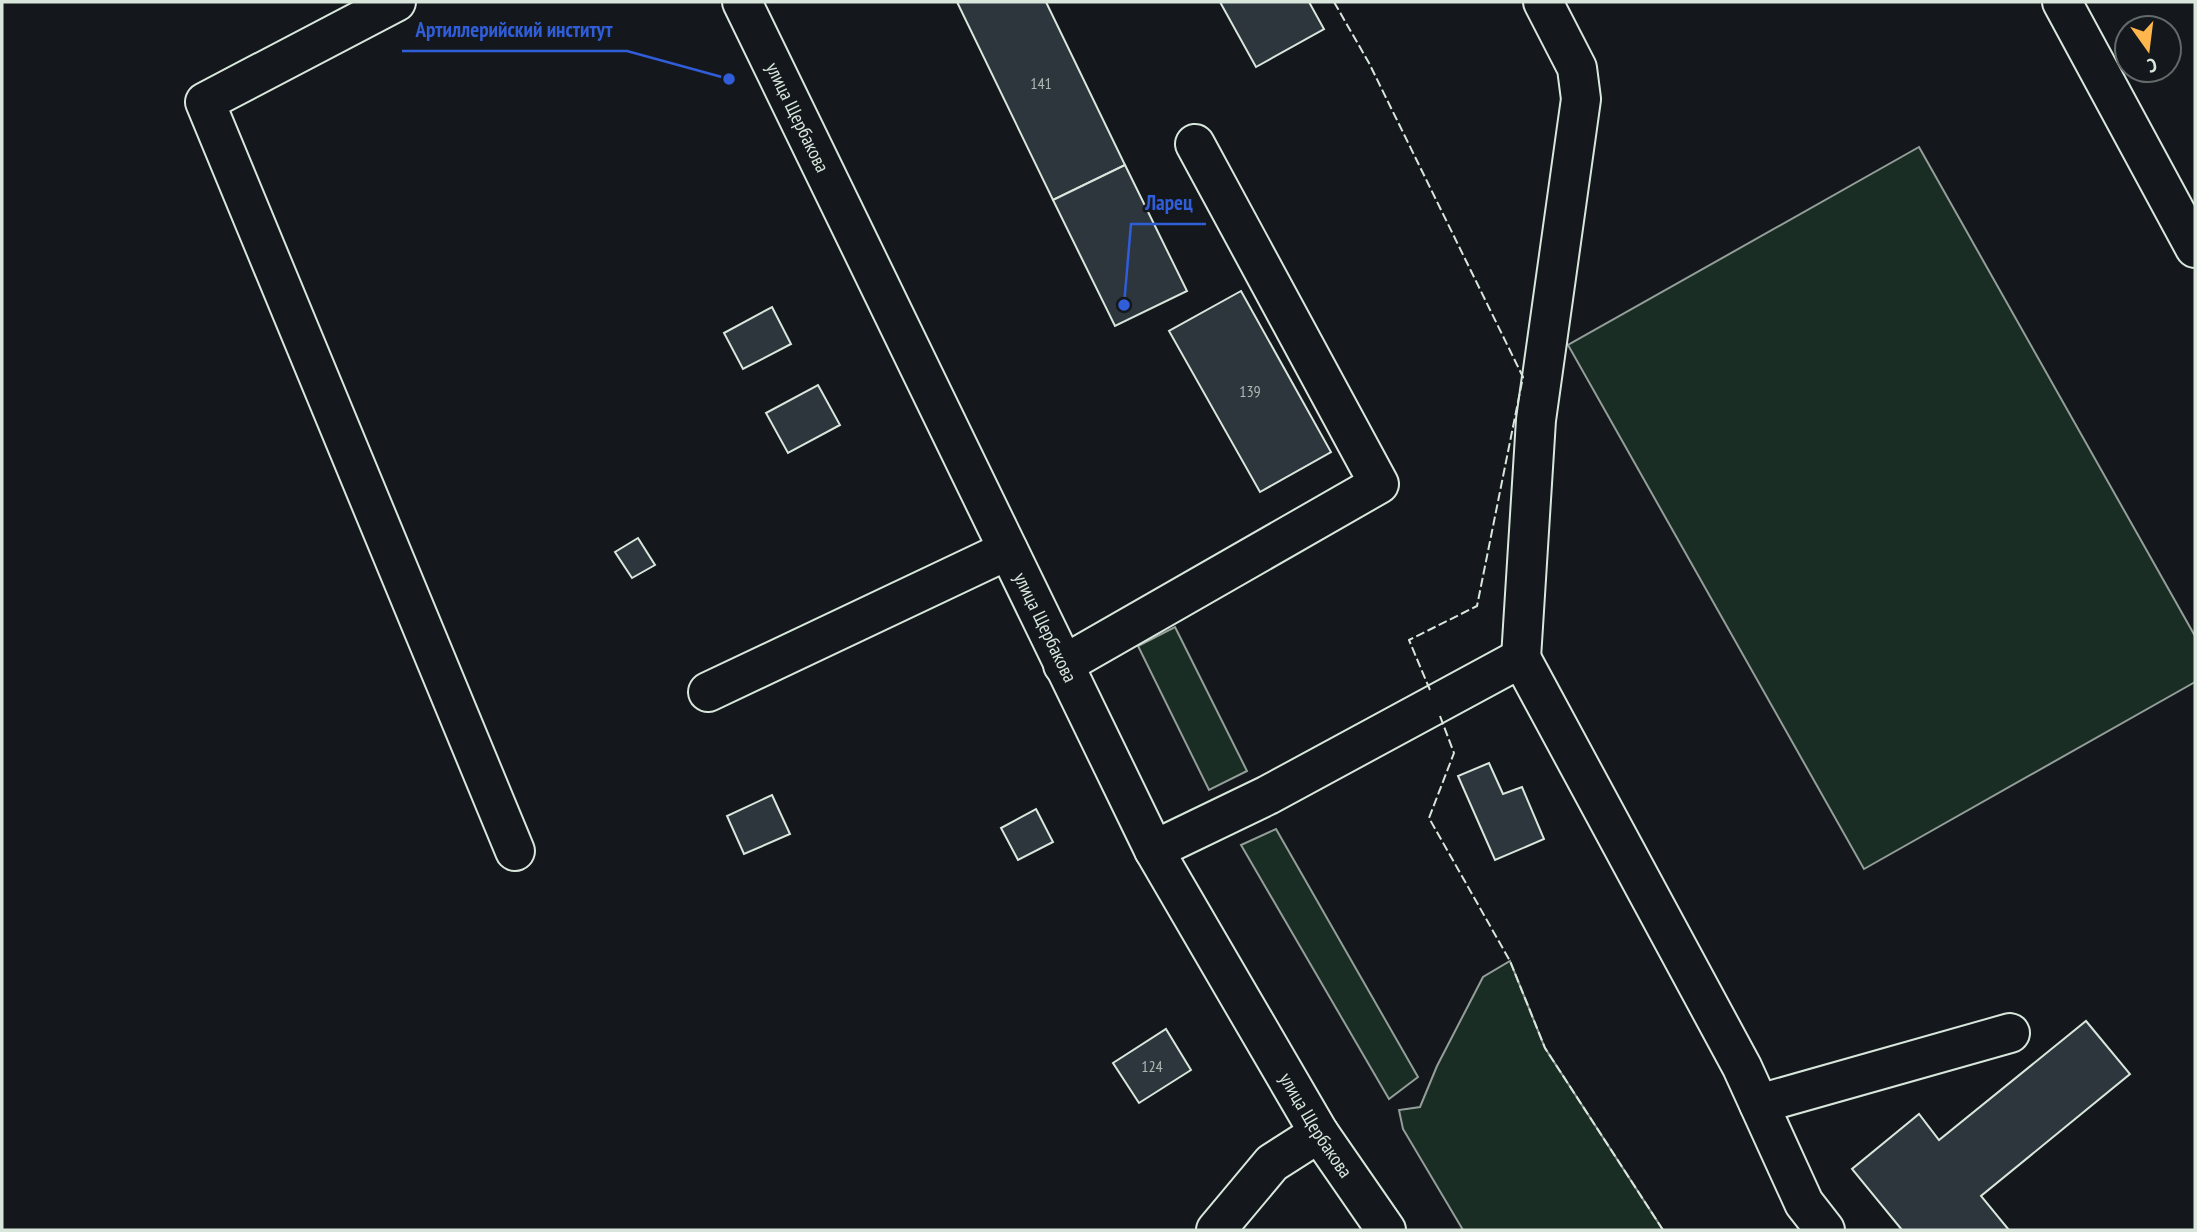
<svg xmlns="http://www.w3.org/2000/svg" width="2197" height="1232" font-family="'PT Sans Narrow',sans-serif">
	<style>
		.green { fill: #1a2d24; stroke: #939e99; stroke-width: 2 }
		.building { fill: #2c363c; stroke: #d8e6dc; stroke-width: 2 }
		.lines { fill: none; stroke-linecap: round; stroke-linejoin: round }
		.minor-casing { stroke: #d8e6dc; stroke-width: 42 }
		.major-casing { stroke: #d8e6dc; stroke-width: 42 }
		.minor { stroke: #14181c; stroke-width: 38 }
		.major { stroke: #14181c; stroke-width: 38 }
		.fence { stroke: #d8e6dc; stroke-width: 2; stroke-dasharray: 9 3.5; stroke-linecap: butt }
		.labels { text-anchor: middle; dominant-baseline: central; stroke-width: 5; stroke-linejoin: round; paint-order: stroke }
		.number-label { font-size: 16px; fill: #adbab4 }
		.street-label { font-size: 19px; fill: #d8e6dc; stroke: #14181c }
		.leader { fill: none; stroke: #305dd8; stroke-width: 2.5 }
		.callout-dot { fill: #305dd8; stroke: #14181c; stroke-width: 2.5 }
		.callout-label { font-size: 21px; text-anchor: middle; font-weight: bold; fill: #305dd8; stroke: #14181c; stroke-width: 5; stroke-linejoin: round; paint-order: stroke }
	</style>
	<rect width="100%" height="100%" fill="#14181c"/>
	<!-- green -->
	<g class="green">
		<polygon points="1919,147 2195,636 2195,682 1864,869 1568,345"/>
		<polygon points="1175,627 1247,771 1209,790 1138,646"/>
		<polygon points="1276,829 1418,1077 1389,1099 1241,845"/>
		<polygon points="1510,961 1545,1048 1663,1230 1463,1230 1403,1129 1399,1110 1420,1107 1437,1066 1483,977"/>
	</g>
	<!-- building -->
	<g class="building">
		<polygon points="957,2 1046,2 1125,165 1053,200"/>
		<polygon points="1220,2 1309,2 1324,29 1256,67"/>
		<polygon points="1125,165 1187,291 1115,326 1053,200"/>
		<polygon points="1241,291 1331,452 1260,492 1169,331"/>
		<polygon points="772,307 791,344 743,369 724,333"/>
		<polygon points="818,385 840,425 788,453 766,413"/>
		<polygon points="638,538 655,565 632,578 615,552"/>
		<polygon points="1489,763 1503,794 1522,787 1544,839 1495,860 1458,776"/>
		<polygon points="772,795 790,834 744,854 727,816"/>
		<polygon points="1036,809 1053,842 1018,860 1001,828"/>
		<polygon points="2086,1021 2130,1074 1981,1196 2009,1230 1902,1230 1852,1169 1919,1114 1939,1140"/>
		<polygon points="1166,1029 1191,1070 1139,1103 1113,1063"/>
	</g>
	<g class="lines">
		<defs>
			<g id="minor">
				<polyline points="396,2 205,102 515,851"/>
				<polyline points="2062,2 2195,248"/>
				<polyline points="1521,658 1536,420 1581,99 1577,68 1543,2"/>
				<polyline points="1063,665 1379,484 1195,144"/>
				<polyline points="708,692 1008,550"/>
				<polyline points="1154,850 1268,795 1521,658 1742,1067 1804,1203 1825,1230"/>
				<polyline points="1759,1104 2010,1033"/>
				<polyline points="1216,1230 1272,1163 1319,1133"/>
			</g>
			<g id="major">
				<path id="s1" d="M 742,2 L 1154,850 L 1319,1133 L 1386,1230"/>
			</g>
		</defs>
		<!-- minor casing -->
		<use href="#minor" class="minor-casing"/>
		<!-- major casing -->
		<use href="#major" class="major-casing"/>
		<!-- minor -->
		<use href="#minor" class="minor"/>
		<!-- major -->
		<use href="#major" class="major"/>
		<!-- fence -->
		<g class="fence">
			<polyline points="1334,2 1369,63 1523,377 1477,606 1409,640 1430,690"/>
			<polyline points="1440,716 1454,753 1429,818 1510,961 1545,1048 1663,1230"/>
		</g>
	</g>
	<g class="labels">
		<!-- number labels -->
		<g class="number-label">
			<text x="1041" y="83">141</text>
			<text x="1250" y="391">139</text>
			<text x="1152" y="1066">124</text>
		</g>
		<!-- street labels -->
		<g class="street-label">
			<text stroke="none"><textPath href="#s1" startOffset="128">улица Щербакова</textPath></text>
			<text stroke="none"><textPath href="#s1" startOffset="695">улица Щербакова</textPath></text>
			<text stroke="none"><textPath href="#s1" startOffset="1262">улица Щербакова</textPath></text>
		</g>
	</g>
	<!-- callouts -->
	<path class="leader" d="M729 79L627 51H402M1124 305L1131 224H1206"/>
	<g class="callout-dot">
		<circle cx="729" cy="79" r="7"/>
		<circle cx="1124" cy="305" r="7"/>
	</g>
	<g class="callout-label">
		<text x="514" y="37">Артиллерийский институт</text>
		<text x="1169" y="210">Ларец</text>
	</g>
	<!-- border -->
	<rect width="2197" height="1232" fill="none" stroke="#d8e6dc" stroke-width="7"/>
	<!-- north arrow -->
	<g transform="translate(2148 49) rotate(166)"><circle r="33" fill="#14181c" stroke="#626a69" stroke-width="2"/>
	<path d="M0-5L12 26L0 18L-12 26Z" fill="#ffb74d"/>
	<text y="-10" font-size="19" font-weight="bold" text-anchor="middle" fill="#d8e6dc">С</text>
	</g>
</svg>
